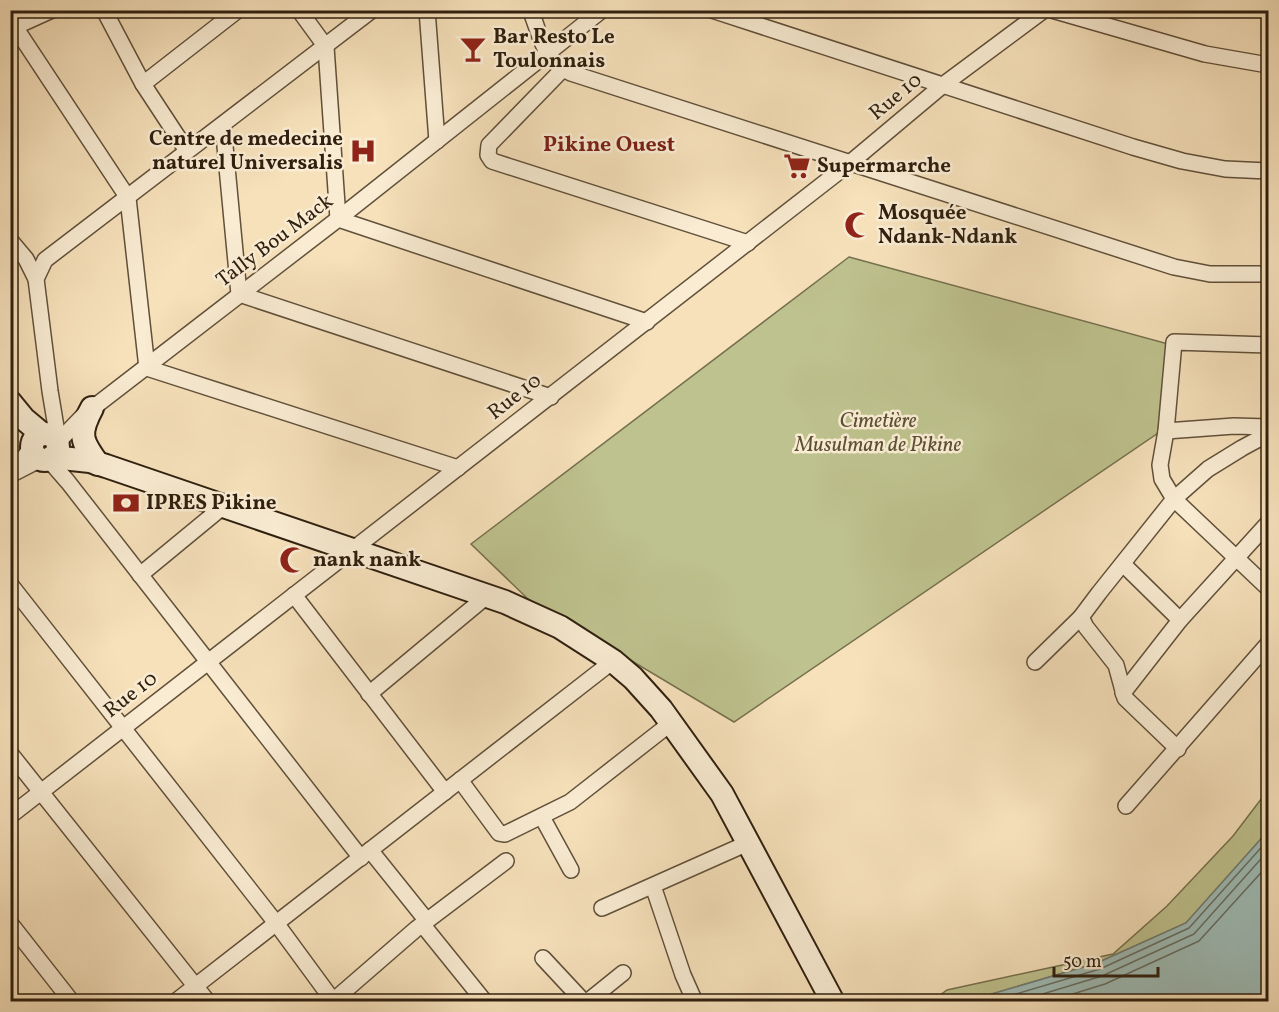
<svg xmlns="http://www.w3.org/2000/svg" width="1279" height="1012" font-family="Vollkorn,serif">
	<style>
		.green { fill: #bec28e; stroke: #76704e; stroke-width: 1.5 }
		.water { fill: #9ebcb7; stroke: #727d74; stroke-width: 1.5 }
		.lines { fill: none; stroke-linecap: round; stroke-linejoin: round }
		.shore { stroke: #666e63; stroke-width: 1.5 }
		.street-casing { stroke: #61503a; stroke-width: 18 }
		.secondary-casing { stroke: #2f1f0f; stroke-width: 26 }
		.street { stroke: #f9ecd3; stroke-width: 15 }
		.secondary { stroke: #f9ecd3; stroke-width: 22 }
		.labels { text-anchor: middle; dominant-baseline: central; stroke-width: 5; stroke-linejoin: round; paint-order: stroke }
		.poi-label { font-size: 21px; font-weight: bold; fill: #2f1f0f; stroke: #f9ecd3; text-anchor: start }
		.street-label { font-size: 21px; fill: #2f1f0f; stroke: #f9ecd3 }
		.park-label { font-size: 21px; font-style: italic; fill: #5a5035; stroke: #f9ecd3 }
		.neighbourhood-label { font-size: 22px; font-weight: bold; fill: #7a1f14; stroke: #f9ecd3 }
	</style>
	<rect width="100%" height="100%" fill="#f6e1bb"/>
	<filter id="stains"><feTurbulence type="fractalNoise" baseFrequency=".00333" numOctaves="4"/><feColorMatrix values="0 0 0 0 .2 0 0 0 0 .09 0 0 0 0 .02 0 0 0 .5 -.17"/></filter>
	<radialGradient id="worn" r=".72"><stop offset=".6" stop-color="#630" stop-opacity="0"/><stop offset="1" stop-color="#630" stop-opacity=".3"/></radialGradient>
	<!-- green -->
	<g class="green">
		<polygon points="849,257 1172,345 1161,431 734,722 528,599 471,544"/>
		<polygon points="1268,790 1268,831 1186,923 1097,963 968,1001 931,1002 947,990 1113,954 1167,906 1233,836"/>
	</g>
	<!-- water -->
	<polygon class="water" points="1268,831 1268,1001 968,1001 1097,963 1186,923"/>
	<g class="lines">
		<!-- shore -->
		<g class="shore">
			<polyline points="989,1002 1100,969 1189,928 1268,840"/>
			<polyline points="1016,1002 1102,976 1194,934 1268,851"/>
			<polyline points="1047,1002 1105,984 1199,941 1268,865"/>
		</g>
		<defs>
			<g id="street">
				<polyline points="104,10 143,84 187,151"/>
				<polyline points="299,10 326,47 338,219 647,322"/>
				<polyline points="427,10 437,141"/>
				<path d="M 532,10 L 533,17 C 542,41 545,62 571,73 L 1174,267 L 1210,274 L 1268,274"/>
				<polyline points="712,10 1133,147 1182,161 1225,169 1268,171"/>
				<polyline points="1052,10 1205,54 1268,65"/>
				<polyline points="15,27 128,198 147,368 458,468"/>
				<polyline points="10,29 52,10"/>
				<polyline points="562,70 489,145 488,155 492,161 748,243"/>
				<polyline points="143,84 238,10"/>
				<polyline points="223,125 239,294 551,397"/>
				<polyline points="10,240 26,259 36,279"/>
				<polyline points="1268,345 1174,342 1166,431 1160,465 1162,479 1174,499 1268,588"/>
				<polyline points="56,427 50,391 36,279 45,260 372,10"/>
				<polyline points="1166,431 1234,426 1268,427"/>
				<polyline points="57,443 85,414 338,219 602,10"/>
				<polyline points="48,459 68,482 361,858"/>
				<polyline points="15,471 32,446"/>
				<polyline points="10,475 41,459"/>
				<polyline points="1123,564 1180,620"/>
				<polyline points="140,575 225,505"/>
				<polyline points="10,584 276,923 334,1002"/>
				<polyline points="294,595 445,792"/>
				<polyline points="1035,662 1081,617"/>
				<polyline points="1123,693 1180,620 1268,523"/>
				<polyline points="369,694 488,595"/>
				<polyline points="1178,749 1125,698 1116,665 1086,627 1081,617 1099,593 1174,499 1208,469 1242,448 1268,434"/>
				<polyline points="10,753 208,1002"/>
				<polyline points="460,780 499,833 505,834 570,802 671,723"/>
				<polyline points="1126,806 1268,644"/>
				<polyline points="10,816 850,163 943,85 1044,10"/>
				<polyline points="542,817 571,870"/>
				<polyline points="370,850 427,921"/>
				<polyline points="653,886 683,975 695,1002"/>
				<polyline points="602,908 748,843"/>
				<polyline points="10,923 72,1002"/>
				<polyline points="422,924 485,1002"/>
				<polyline points="543,958 584,1002"/>
				<polyline points="333,1001 416,929 506,861"/>
				<polyline points="175,1002 613,661"/>
				<polyline points="587,1002 623,973"/>
			</g>
			<g id="secondary">
				<polyline points="10,402 24,419 42,434"/>
				<path d="M 92,408 C 78,434 81,441 98,464"/>
				<circle cx="45" cy="447" r="13"/>
				<polyline points="52,457 90,461 106,466 505,602 560,627 613,661 633,678 661,709 722,794 833,1002"/>
			</g>
		</defs>
		<!-- street casing -->
		<use href="#street" class="street-casing"/>
		<!-- secondary casing -->
		<use href="#secondary" class="secondary-casing"/>
		<!-- street -->
		<use href="#street" class="street"/>
		<!-- secondary -->
		<use href="#secondary" class="secondary"/>
	</g>
	<!-- icons -->
	<defs>
		<symbol id="bar-bare" viewBox="-9 -9 18 18"><path d="M-6-5H6L.8 .8V4.5H3.5V6h-7V4.5H-.8V.8Z" fill="#8f2418" stroke="#f9ecd3" stroke-width="2.5" paint-order="stroke"/></symbol>
		<symbol id="hospital-bare" viewBox="-9 -9 18 18"><path d="M-5-5h3v3.5h4V-5h3V5h-3V1.5h-4V5h-3Z" fill="#8f2418" stroke="#f9ecd3" stroke-width="2.5" paint-order="stroke"/></symbol>
		<symbol id="supermarket-bare" viewBox="-9 -9 18 18"><path d="M-6-5.5h2.5l.6 2H6L4.5 2H-2.5L-4.4-4H-6ZM-1.5 3.2a1.3 1.3 0 1 0 .1 0ZM3 3.2a1.3 1.3 0 1 0 .1 0Z" fill="#8f2418" stroke="#f9ecd3" stroke-width="2.5" paint-order="stroke"/></symbol>
		<symbol id="mosque-bare" viewBox="-9 -9 18 18"><path d="M3.5-4.9A6 6 0 1 0 3.5 4.9A5 5 0 1 1 3.5-4.9Z" fill="#8f2418" stroke="#f9ecd3" stroke-width="2.5" paint-order="stroke"/></symbol>
		<symbol id="bank-bare" viewBox="-9 -9 18 18"><path d="M-6-4H6V4H-6ZM0-2.3a2.3 2.3 0 1 0 0 4.6a2.3 2.3 0 1 0 0-4.6Z" fill="#8f2418" stroke="#f9ecd3" stroke-width="2.5" paint-order="stroke"/></symbol>
	</defs>
	<g fill-rule="evenodd">
		<use href="#bar-bare" x="454" y="30" width="38" height="38"/>
		<use href="#hospital-bare" x="344" y="132" width="38" height="38"/>
		<use href="#supermarket-bare" x="778" y="147" width="38" height="38"/>
		<use href="#mosque-bare" x="839" y="206" width="38" height="38"/>
		<use href="#bank-bare" x="107" y="484" width="38" height="38"/>
		<use href="#mosque-bare" x="274" y="541" width="38" height="38"/>
	</g>
	<g class="labels">
		<!-- poi labels -->
		<g class="poi-label">
			<text x="493" y="37">Bar Resto Le<tspan x="493" dy="24">Toulonnais</tspan></text>
			<text x="343" y="139" text-anchor="end">Centre de medecine<tspan x="343" dy="24">naturel Universalis</tspan></text>
			<text x="817" y="166">Supermarche</text>
			<text x="878" y="213">Mosquée<tspan x="878" dy="24">Ndank-Ndank</tspan></text>
			<text x="146" y="503">IPRES Pikine</text>
			<text x="313" y="560">nank nank</text>
		</g>
		<!-- street labels -->
		<g class="street-label">
			<text transform="translate(896 97) rotate(-40)">Rue 10</text>
			<text transform="translate(275 241) rotate(-37)">Tally Bou Mack</text>
			<text transform="translate(515 397) rotate(-38)">Rue 10</text>
			<text transform="translate(131 695) rotate(-38)">Rue 10</text>
		</g>
		<!-- park labels -->
		<g class="park-label">
			<text x="878" y="421">Cimetière<tspan x="878" dy="24">Musulman de Pikine</tspan></text>
		</g>
		<!-- neighbourhood labels -->
		<g class="neighbourhood-label">
			<text x="609" y="145">Pikine Ouest</text>
		</g>
	</g>
	<!-- margin -->
	<rect width="1279" height="1012" fill="none" stroke="#f6e1bb" stroke-width="36"/>
	<rect x="12" y="12" width="1255" height="988" fill="none" stroke="#2f1f0f" stroke-width="3"/>
	<rect x="18" y="18" width="1243" height="976" fill="none" stroke="#2f1f0f" stroke-width="1.5"/>
	<!-- scale -->
	<path d="M1054 967v9h104v-9" fill="none" stroke="#2f1f0f" stroke-width="3"/>
	<text x="1063" y="967" font-size="18" fill="#2f1f0f" stroke="#f9ecd3" stroke-width="4.5" paint-order="stroke">50 m</text>
	<rect width="100%" height="100%" filter="url(#stains)"/>
	<rect width="100%" height="100%" fill="url(#worn)"/>
</svg>
